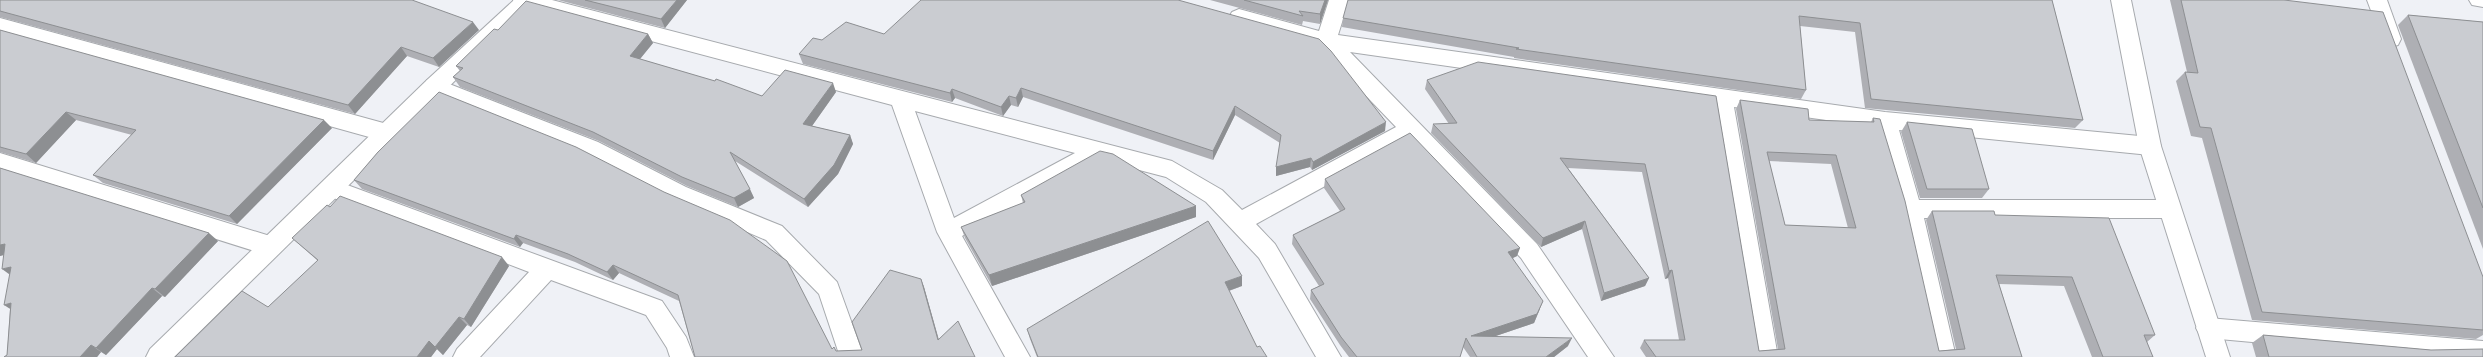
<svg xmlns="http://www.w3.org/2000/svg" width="2483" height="357" font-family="'Alegreya Sans',sans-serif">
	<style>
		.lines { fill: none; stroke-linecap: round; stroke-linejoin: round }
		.minor-casing { stroke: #a7aaae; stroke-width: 2 }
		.tertiary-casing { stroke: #a7aaae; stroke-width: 2 }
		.minor { fill: #fff; fill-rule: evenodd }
		.tertiary { fill: #fff; fill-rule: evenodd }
		.wall { fill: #aeafb4; fill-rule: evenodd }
		.shaded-wall { fill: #8d8f92 }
		.building { fill: #caccd1; stroke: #8d8f92; fill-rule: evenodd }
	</style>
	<rect width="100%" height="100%" fill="#eff1f6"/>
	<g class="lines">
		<defs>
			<g id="minor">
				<path d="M 513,0 L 552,0 L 1172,161 L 1222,190 L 1242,210 L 1396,127 L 1319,47 L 1232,22 L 1229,17 L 1232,12 L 1239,9 L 1319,31 L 1329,0 L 1349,0 L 1338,35 L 1885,112 L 2150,137 L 2158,140 L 2161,146 L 2158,152 L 2150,155 L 1899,130 L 1919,200 L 2170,200 L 2178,202 L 2181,209 L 2178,216 L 2170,218 L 1924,218 L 1956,357 L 1932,357 L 1900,209 L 1876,127 L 1734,107 L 1778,357 L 1754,357 L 1713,104 L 1350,52 L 1537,244 L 1614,357 L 1588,357 L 1521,258 L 1409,140 L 1256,224 L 1275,244 L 1341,357 L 1316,357 L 1259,258 L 1206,202 L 1166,177 L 1101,160 L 962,236 L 1030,357 L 1005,357 L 937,232 L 892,105 L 523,7 L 516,5 ZM 915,111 L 1075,153 L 954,218 Z"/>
				<polygon points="2367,0 2387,0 2401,39 2398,45 2391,47 2384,45"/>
				<polygon points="2469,0 2483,0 2483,7 2472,5"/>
				<polygon points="0,18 387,124 395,127 398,133 395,139 387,142 0,34"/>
				<polygon points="434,78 598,142 686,187 782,226 837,282 864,357 840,357 819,294 766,240 670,199 582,154 427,92 424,86 427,80"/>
				<polygon points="0,153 270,236 278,239 281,246 278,253 270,256 0,171"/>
				<polygon points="331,179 662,301 686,337 694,357 670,357 667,348 646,315 551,280 480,357 453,357 457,349 529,272 323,194 320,188 323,182"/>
				<polygon points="2208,318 2483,341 2483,357 2419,357 2208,338 2200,335 2196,328 2200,321"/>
			</g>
			<g id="tertiary">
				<polygon points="514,0 537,0 174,357 146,357 150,349 427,80"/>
				<polygon points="2111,0 2131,0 2161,146 2230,357 2206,357 2139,146"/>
			</g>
		</defs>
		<!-- minor casing -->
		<use href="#minor" class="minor-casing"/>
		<!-- tertiary casing -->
		<use href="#tertiary" class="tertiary-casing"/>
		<!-- minor -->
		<use href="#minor" class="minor"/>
		<!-- tertiary -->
		<use href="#tertiary" class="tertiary"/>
	</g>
	<!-- wall -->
	<g class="wall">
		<polygon points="0,0 479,30 439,67 407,56 355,114 0,17"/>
		<polygon points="558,0 687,0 665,28"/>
		<polygon points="1210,0 1328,0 1320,24 1303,21 1302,25"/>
		<polygon points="2052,0 2083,120 2075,128 1865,108 1855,32 1800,26 1806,90 1801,99 1514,58 1514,57 1342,27 1343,18"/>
		<polygon points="2170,0 2284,0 2483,277 2483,335 2476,339 2252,320 2202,138 2191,136 2176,81 2185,72 2187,72"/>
		<polygon points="2408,15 2483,22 2483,249 2398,25"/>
		<polygon points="0,30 332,128 237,224 103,183 93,175 132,135 76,120 36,163 0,152"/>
		<polygon points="498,30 648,34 653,43 640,59 762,96 836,92 812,126 850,135 853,144 838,174 808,207 735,161 754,198 738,207 687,186 599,141 460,87 453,77 460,71 456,66"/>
		<polygon points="884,34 1385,131 1312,170 1310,167 1276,176 1280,143 1235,115 1213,160 1023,97 1018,107 1011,105 1003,116 955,98 952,102 803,64 799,54 822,40"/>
		<path d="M 1427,80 L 1716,96 L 1759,351 L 1778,349 L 1736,109 L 1740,100 L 1809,120 L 1871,122 L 1873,118 L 1939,351 L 1956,349 L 1926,220 L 1932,211 L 1995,215 L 2155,335 L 2147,342 L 2153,357 L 2092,357 L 2064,286 L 1999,284 L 2022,357 L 1646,357 L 1640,348 L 1644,340 L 1679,340 L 1668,278 L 1665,279 L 1642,172 L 1568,168 L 1649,278 L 1645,286 L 1601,301 L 1582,229 L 1541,247 L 1431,133 L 1433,124 L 1449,124 L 1425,89 ZM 1769,161 L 1831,164 L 1848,228 L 1785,225 Z"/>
		<polygon points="1907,122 1989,189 1982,198 1920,198 1901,132"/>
		<polygon points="378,152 832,349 836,351 862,350 921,279 924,287 939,340 975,357 695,357 679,301 619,273 613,280 575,262 523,243 520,247 362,189 354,180"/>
		<polygon points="0,168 218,241 165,297 162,296 106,355 101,352 97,357 4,357 7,355 10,309 10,275 4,255 0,256"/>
		<polygon points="1325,179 1517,256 1513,258 1540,309 1534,323 1493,337 1568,346 1554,357 1470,357 1463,347 1460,357 1349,357 1340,345 1310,299 1311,290 1319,286 1292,244 1293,235 1340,211 1324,188"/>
		<polygon points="1021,195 1196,206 1196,217 992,286 965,238 961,227 1023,203"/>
		<polygon points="330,207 509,266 471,327 467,325 443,355 437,349 431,357 175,357 268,307 318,261 292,238"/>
		<polygon points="1242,286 1229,291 1257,347 1267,357 1037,357 1030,339 1027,329"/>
		<polygon points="2263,335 2431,350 2483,357 2256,357 2252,343"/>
	</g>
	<!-- shaded-wall -->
	<g class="shaded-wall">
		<polygon points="677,0 687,0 665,28 661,19"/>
		<polygon points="1325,0 1328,0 1320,24 1320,14"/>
		<polygon points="473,22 479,30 439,67 433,58"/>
		<polygon points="648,34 653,43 635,65 630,56"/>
		<polygon points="401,47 407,56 355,114 348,105"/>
		<polygon points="833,83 836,92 807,133 803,124"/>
		<polygon points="1021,88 1023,97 1018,107 1016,98"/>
		<polygon points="952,89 955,98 952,102 950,93"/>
		<polygon points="1009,96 1011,105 1003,116 1001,107"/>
		<polygon points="1235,106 1235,115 1213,160 1213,151"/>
		<polygon points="66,112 76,120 36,163 26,154"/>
		<polygon points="324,120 332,128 237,224 229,216"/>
		<polygon points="1386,122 1385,131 1312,170 1313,162"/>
		<polygon points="850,135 853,144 838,174 808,207 804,199"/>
		<polygon points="1311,158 1310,167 1276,176 1276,167"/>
		<polygon points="750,189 754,198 738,207 734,198"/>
		<polygon points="1196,206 1196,217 992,286 989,275"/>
		<polygon points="1585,221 1582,229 1541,247 1543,238"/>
		<polygon points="209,233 218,241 165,297 155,289"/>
		<polygon points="516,235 523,243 520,247 514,239"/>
		<polygon points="5,244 16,251 0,256 0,245"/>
		<polygon points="1520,248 1517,256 1506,261 1508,252"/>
		<polygon points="502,257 509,266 471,327 464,319"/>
		<polygon points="613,265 619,273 613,280 607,272"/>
		<polygon points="11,267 13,277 2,269"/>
		<polygon points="1672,270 1668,278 1665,279 1669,271"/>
		<polygon points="1242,276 1242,286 1225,292 1225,282"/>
		<polygon points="1649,278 1645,286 1601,301 1604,293"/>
		<polygon points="921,279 924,287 941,348 938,340"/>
		<polygon points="152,288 162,296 106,355 96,348"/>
		<polygon points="1543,301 1534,323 1469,345 1471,336"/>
		<polygon points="11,303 15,312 4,305"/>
		<polygon points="459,317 467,325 443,355 435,347"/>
		<polygon points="1572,338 1568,346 1554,357 1546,357"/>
		<polygon points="429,341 437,349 431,357 417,357"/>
		<polygon points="91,345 101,352 97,357 80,357"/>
	</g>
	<!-- building -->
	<g class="building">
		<polygon points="0,0 412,0 473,22 433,58 401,47 348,105 0,11"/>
		<polygon points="585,0 677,0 661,19"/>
		<polygon points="921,0 1178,0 1319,39 1331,51 1386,122 1313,162 1311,158 1276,167 1281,135 1235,106 1213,151 1021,88 1016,98 1009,96 1001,107 952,89 950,93 799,54 813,38 822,40 846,22 884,34"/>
		<polygon points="1244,0 1325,0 1320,14 1299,11 1303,16"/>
		<polygon points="1348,0 2052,0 2083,120 1871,99 1860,23 1799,16 1806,90 1516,49 1519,48 1343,18"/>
		<polygon points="2181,0 2284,0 2383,12 2483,277 2483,330 2262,312 2211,128 2200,127 2185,72 2198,73"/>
		<polygon points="526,1 648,34 630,56 715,81 716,79 762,96 785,70 833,83 803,124 850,135 834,165 804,199 730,152 750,189 734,198 682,177 593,132 453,77 463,68 456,66 494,29 498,30"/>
		<polygon points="2408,15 2483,22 2483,208"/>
		<polygon points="0,30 324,120 229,216 93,175 136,130 66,112 26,154 0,147"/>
		<path d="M 1478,62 L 1716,96 L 1759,351 L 1785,349 L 1740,100 L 1808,109 L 1809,120 L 1874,122 L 1873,118 L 1880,119 L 1905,201 L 1939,351 L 1965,349 L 1932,211 L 1994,211 L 1995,215 L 2109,218 L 2155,335 L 2144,335 L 2153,357 L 2103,357 L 2072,277 L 1996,275 L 2022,357 L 1656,357 L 1644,340 L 1685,340 L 1672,270 L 1669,271 L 1645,164 L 1560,158 L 1649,278 L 1604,293 L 1585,221 L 1543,238 L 1433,124 L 1457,123 L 1427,80 ZM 1767,152 L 1836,155 L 1856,228 L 1785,225 Z"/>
		<polygon points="439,92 576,147 664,192 730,220 787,261 832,349 834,347 836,351 862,350 852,322 890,270 921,279 938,340 958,321 975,357 695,357 678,295 613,265 607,272 568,254 516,235 514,239 354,180 378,152"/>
		<polygon points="1907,122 1972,129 1989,189 1927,189"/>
		<polygon points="1410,133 1520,248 1508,252 1543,301 1537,314 1471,336 1572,338 1546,357 1477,357 1466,338 1460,357 1357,357 1341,337 1311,290 1324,284 1293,235 1345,209 1325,179"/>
		<polygon points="1100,151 1113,154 1196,206 989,275 961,227 1025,202 1021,195"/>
		<polygon points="0,168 209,233 155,289 152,288 96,348 91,345 80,357 4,357 7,355 11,303 4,305 11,267 2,269 5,244 0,245"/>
		<polygon points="340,196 502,257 464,319 459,317 435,347 429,341 417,357 175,357 242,291 268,307 318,260 292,238 327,205 330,207"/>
		<polygon points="1208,221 1242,276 1225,282 1257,347 1260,346 1267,357 1038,357 1027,329"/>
		<polygon points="2263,335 2431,350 2483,349 2483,357 2269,357"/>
	</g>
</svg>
